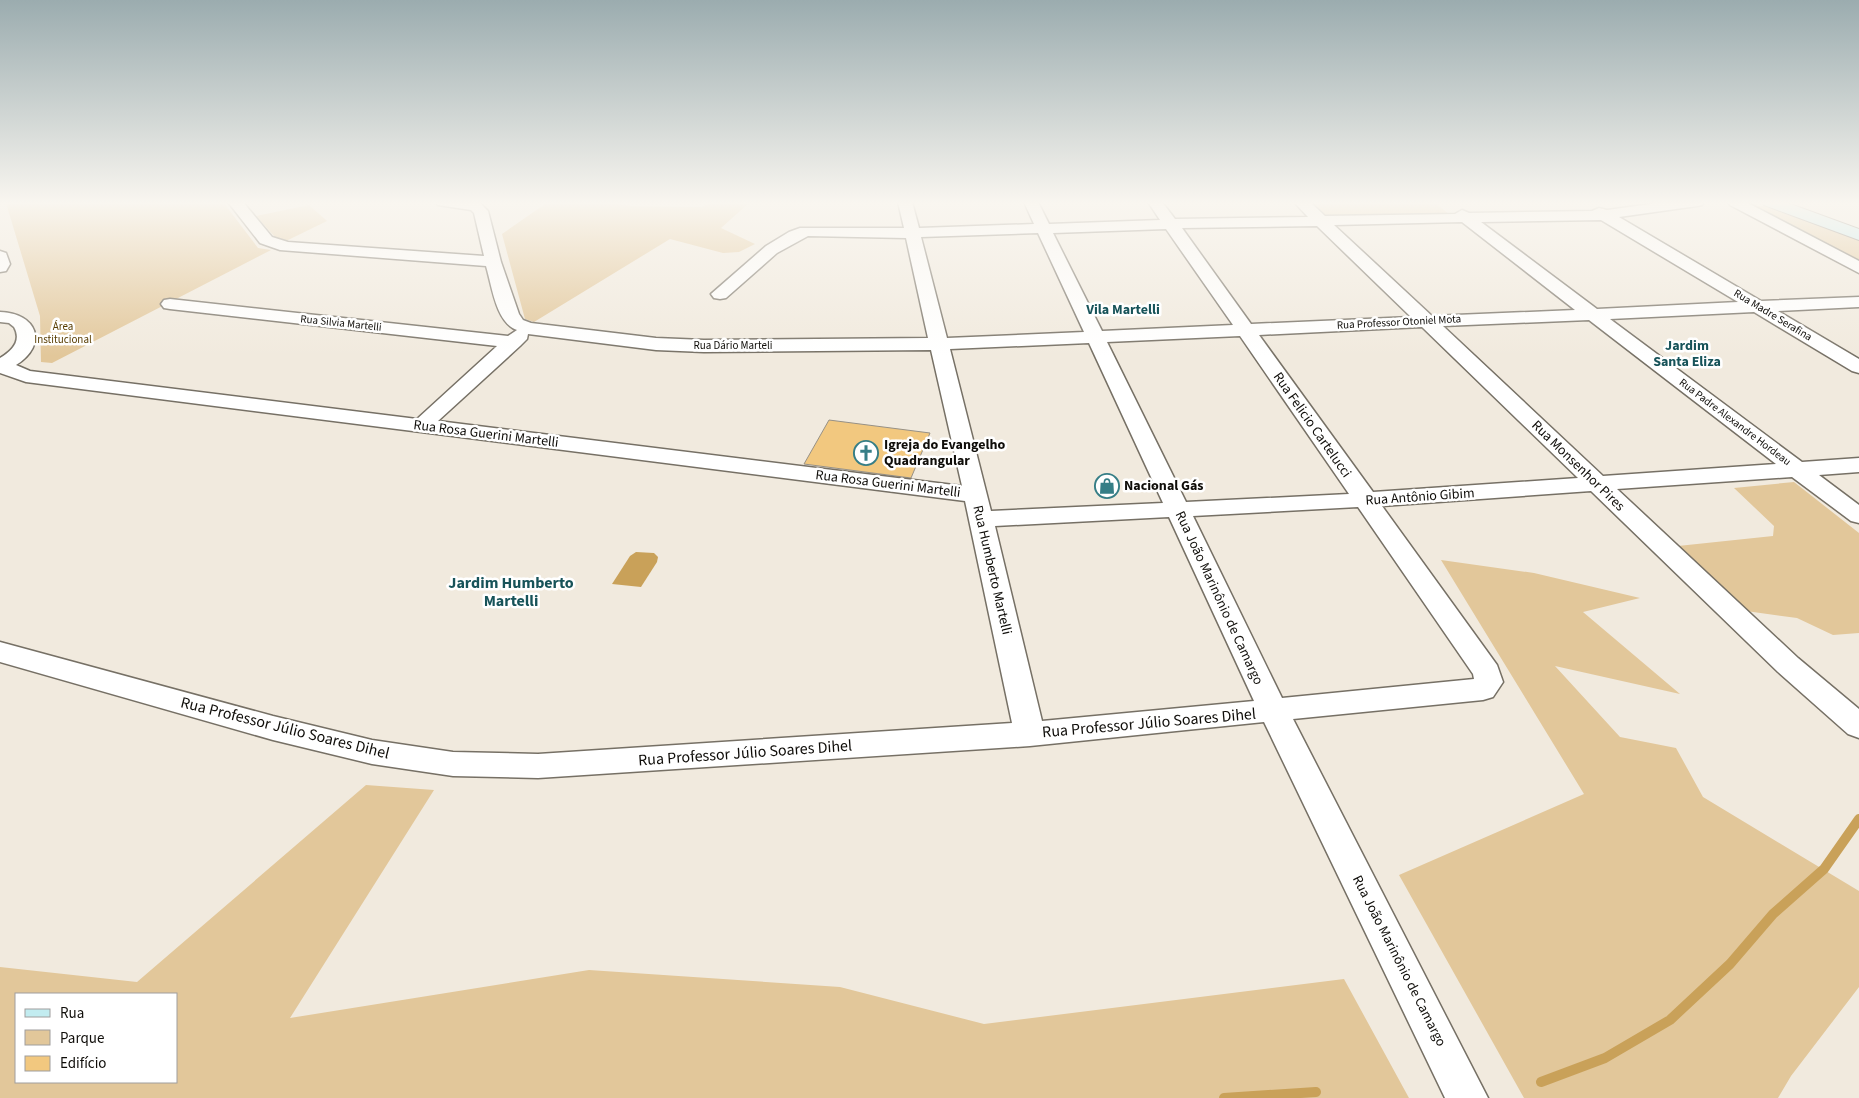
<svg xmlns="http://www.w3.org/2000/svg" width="1859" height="1098" font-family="'Source Sans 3',sans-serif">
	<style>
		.green { fill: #e2c79a; fill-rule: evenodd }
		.water { fill: #c9a159 }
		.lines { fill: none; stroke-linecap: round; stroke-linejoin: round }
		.stream { stroke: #c9a159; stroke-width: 10 }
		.building { fill: #f2c87f; stroke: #979186 }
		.minor-casing { stroke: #767065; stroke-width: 3 }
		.secondary-casing { stroke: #767065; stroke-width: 2 }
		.minor { fill: #fff; fill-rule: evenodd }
		.secondary { fill: #c2ecf0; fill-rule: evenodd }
		.labels { text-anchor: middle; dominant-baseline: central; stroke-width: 5; stroke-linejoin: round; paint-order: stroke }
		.far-street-label { font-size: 11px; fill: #0f0d09; stroke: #fff }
		.far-park-label { font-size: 11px; fill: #573c00; stroke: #fff }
		.far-quarter-label { font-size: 14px; font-weight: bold; fill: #175359; stroke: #fff }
		.street-label { font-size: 14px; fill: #0f0d09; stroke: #fff }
		.poi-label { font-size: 14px; font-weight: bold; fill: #0f0d09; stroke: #fff; text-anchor: start }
		.quarter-label { font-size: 16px; font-weight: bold; fill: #175359; stroke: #fff }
		.near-street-label { font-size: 16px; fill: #0f0d09; stroke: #fff }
	</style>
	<rect width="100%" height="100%" fill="#f1eade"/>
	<!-- green -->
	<g class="green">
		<polygon points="13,202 223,202 258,248 271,250 52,363 41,362 40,316 6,203"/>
		<polygon points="548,202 601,202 632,206 701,207 714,202 750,202 721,228 755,244 739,252 723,253 670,239 534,322 525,319 502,234"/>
		<polygon points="1309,202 1434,202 1449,214 1446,216 1323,217"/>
		<polygon points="309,205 327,221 286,241 275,237 256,216"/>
		<polygon points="1756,206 1764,206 1859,240 1859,262"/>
		<polygon points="1794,482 1859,533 1859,633 1833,635 1797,618 1746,611 1678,546 1773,536 1774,526 1734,488"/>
		<polygon points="1441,560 1534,573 1640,598 1583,612 1680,694 1555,666 1620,737 1676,748 1703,797 1859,891 1859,987 1791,1076 1778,1098 1524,1098 1399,875 1584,794"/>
		<path d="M 366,785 L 434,790 L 290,1018 L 589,970 L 840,987 L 984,1024 L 1344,979 L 1409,1098 L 0,1098 L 0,967 L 137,982 ZM 16,994 L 176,994 L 176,1082 L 16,1082 Z"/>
	</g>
	<!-- water -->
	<polygon class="water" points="636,552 654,553 658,557 657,562 641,587 612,584 630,556"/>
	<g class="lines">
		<!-- stream -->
		<g class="stream">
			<polyline points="1541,1082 1605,1058 1670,1020 1730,964 1773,914 1824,869 1859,819"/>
			<polyline points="1224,1098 1316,1092"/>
		</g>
	</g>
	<!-- building -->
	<polygon class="building" points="829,420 930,433 911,478 804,464"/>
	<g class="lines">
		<defs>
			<g id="minor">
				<path d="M 228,202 L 243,202 L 272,237 L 288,242 L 484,256 L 474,213 L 471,210 L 438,205 L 436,202 L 480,203 L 488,211 L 501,262 L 519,314 L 523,320 L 531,323 L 656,338 L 704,340 L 928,338 L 906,238 L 808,236 L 777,253 L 726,298 L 720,299 L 714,298 L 711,294 L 766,246 L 789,232 L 800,228 L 904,228 L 898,202 L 912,202 L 919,228 L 1034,224 L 1024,202 L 1038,202 L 1049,224 L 1160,220 L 1148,202 L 1162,202 L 1175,219 L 1308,217 L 1294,202 L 1310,202 L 1325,216 L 1455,214 L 1462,210 L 1469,213 L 1592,211 L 1599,208 L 1607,210 L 1665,202 L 1704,202 L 1702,205 L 1697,206 L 1619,217 L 1761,301 L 1859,297 L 1859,307 L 1778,311 L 1859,359 L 1859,373 L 1852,371 L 1754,312 L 1610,319 L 1802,462 L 1859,458 L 1859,472 L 1819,475 L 1859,505 L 1859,523 L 1851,521 L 1792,477 L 1617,489 L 1798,658 L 1859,709 L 1859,738 L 1848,734 L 1778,672 L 1591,491 L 1382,506 L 1497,665 L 1503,682 L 1493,697 L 1483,700 L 1293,719 L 1488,1098 L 1445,1098 L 1264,722 L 1030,746 L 538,778 L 453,776 L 372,764 L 273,740 L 0,662 L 0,642 L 273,716 L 372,740 L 453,752 L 538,754 L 1012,723 L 965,501 L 26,382 L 0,373 L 0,358 C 12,351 22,341 14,327 L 9,323 L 0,322 L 0,312 C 37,313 49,344 16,365 L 30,371 L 417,419 L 497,346 L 170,309 L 164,308 L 161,304 L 164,300 L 170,299 L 508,336 L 517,330 C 496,323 492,286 486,266 L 280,250 L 260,243 ZM 1601,220 L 1738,302 L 1597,309 L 1481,222 ZM 1462,222 L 1575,310 L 1432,316 L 1334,225 ZM 1317,226 L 1411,317 L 1251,324 L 1182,228 ZM 1166,229 L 1233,325 L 1102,331 L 1053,233 ZM 1038,233 L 1084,332 L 947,338 L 921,237 ZM 1589,320 L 1776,464 L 1603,476 L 1443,326 ZM 1422,327 L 1578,478 L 1373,492 L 1259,335 ZM 528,334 L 656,350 L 704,352 L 931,350 L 962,486 L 438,421 L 520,346 L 527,339 ZM 1240,336 L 1349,494 L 1186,502 L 1107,342 ZM 1089,343 L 1163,503 L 991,511 L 950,349 ZM 1358,507 L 1473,674 L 1474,679 L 1282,698 L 1193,516 ZM 1169,517 L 1254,701 L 1042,721 L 995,526 Z"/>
				<polygon points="1728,202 1746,202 1859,261 1859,273 1730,205"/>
				<polygon points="0,251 6,253 10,264 6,271 0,272"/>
			</g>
			<polygon id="secondary" points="1762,202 1785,202 1859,229 1859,240 1764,205"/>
		</defs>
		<!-- minor casing -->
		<use href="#minor" class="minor-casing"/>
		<!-- secondary casing -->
		<use href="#secondary" class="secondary-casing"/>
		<!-- minor -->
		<use href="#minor" class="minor"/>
		<!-- secondary -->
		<use href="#secondary" class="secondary"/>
	</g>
	<!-- sky -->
	<linearGradient id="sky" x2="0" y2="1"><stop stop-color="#9bacaf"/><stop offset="0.57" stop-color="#f9f6f0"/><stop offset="1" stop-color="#f9f6f0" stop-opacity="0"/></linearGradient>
	<rect width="1859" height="356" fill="url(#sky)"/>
	<!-- icons -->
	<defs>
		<symbol id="church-ring" viewBox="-11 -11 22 22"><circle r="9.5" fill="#fff" stroke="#367e86" stroke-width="1.5"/><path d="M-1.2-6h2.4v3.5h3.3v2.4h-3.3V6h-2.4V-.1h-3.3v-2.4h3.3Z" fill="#367e86"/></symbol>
		<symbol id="shop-ring" viewBox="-11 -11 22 22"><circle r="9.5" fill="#fff" stroke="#367e86" stroke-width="1.5"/><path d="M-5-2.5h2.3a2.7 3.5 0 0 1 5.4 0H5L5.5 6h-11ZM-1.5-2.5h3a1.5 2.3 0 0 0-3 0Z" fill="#367e86"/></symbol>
	</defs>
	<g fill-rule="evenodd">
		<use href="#church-ring" x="852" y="439" width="28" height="28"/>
		<use href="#shop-ring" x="1093" y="472" width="28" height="28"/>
	</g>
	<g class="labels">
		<!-- far-street labels -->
		<g class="far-street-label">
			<text transform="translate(1773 315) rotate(31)">Rua Madre Serafina</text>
			<text transform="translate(1399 322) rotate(-3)">Rua Professor Otoniel Mota</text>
			<text transform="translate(341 323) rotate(6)">Rua Silvia Martelli</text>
			<text x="733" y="345">Rua Dário Marteli</text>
			<text transform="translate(1735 422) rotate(37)">Rua Padre Alexandre Hordeau</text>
		</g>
		<!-- far-park labels -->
		<g class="far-park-label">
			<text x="63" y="326">Área<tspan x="63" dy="13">Institucional</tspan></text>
		</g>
		<!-- far-quarter labels -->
		<g class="far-quarter-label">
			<text x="1123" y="310">Vila Martelli</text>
			<text x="1687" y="346">Jardim<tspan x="1687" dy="16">Santa Eliza</tspan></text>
		</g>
		<!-- street labels -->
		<g class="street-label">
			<text transform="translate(1312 425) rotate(55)">Rua Felicio Cartelucci</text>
			<text transform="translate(486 434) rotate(7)">Rua Rosa Guerini Martelli</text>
			<text transform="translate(1578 466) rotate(44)">Rua Monsenhor Pires</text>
			<text transform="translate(888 484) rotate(7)">Rua Rosa Guerini Martelli</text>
			<text transform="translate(1420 497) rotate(-4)">Rua Antônio Gibim</text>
			<text transform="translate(992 570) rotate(77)">Rua Humberto Martelli</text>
			<text transform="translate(1219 598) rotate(65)">Rua João Marinônio de Camargo</text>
			<text transform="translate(1399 961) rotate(63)">Rua João Marinônio de Camargo</text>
		</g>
		<!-- poi labels -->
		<g class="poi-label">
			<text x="884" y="445">Igreja do Evangelho<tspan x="884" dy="16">Quadrangular</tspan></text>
			<text x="1124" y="486">Nacional Gás</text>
		</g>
		<!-- quarter labels -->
		<g class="quarter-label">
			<text x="511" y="583">Jardim Humberto<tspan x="511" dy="18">Martelli</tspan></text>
		</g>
		<!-- near-street labels -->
		<g class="near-street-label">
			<text transform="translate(1149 723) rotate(-5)">Rua Professor Júlio Soares Dihel</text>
			<text transform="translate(285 728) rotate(14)">Rua Professor Júlio Soares Dihel</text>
			<text transform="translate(745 753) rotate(-4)">Rua Professor Júlio Soares Dihel</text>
		</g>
	</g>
	<!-- legend -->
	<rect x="15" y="993" width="162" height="90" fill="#ffffff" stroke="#9f9e9d"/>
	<rect x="25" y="1009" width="25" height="8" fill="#c2ecf0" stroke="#9f9e9d"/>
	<text x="60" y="1018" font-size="15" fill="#0f0d09">Rua</text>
	<rect x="25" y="1030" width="25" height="15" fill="#e2c79a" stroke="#9f9e9d"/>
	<text x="60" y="1043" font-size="15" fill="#0f0d09">Parque</text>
	<rect x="25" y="1056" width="25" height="15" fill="#f2c87f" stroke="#9f9e9d"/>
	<text x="60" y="1068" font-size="15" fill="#0f0d09">Edifício</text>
</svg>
